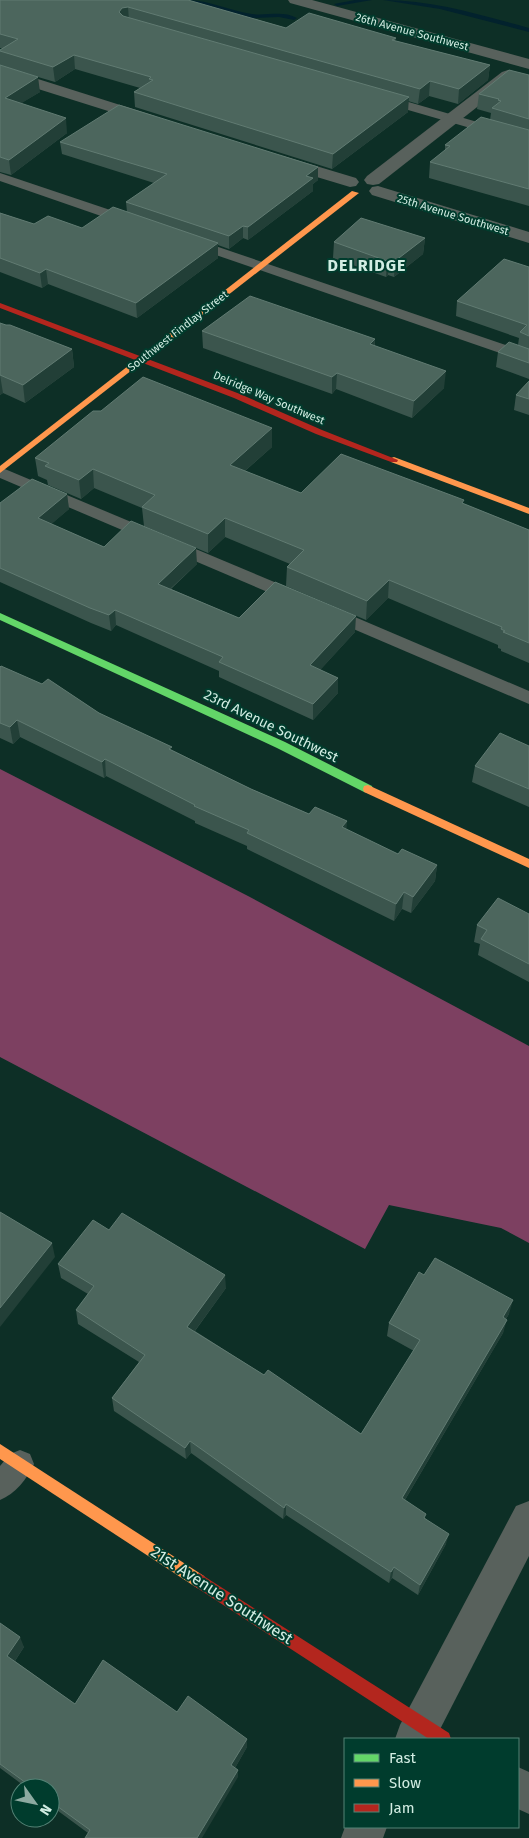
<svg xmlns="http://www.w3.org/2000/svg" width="529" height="1838" font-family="'Fira Sans',sans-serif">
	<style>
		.forest { fill: #7d4061 }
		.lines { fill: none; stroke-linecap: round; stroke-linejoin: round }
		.stream { fill: #02222d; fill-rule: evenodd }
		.lane { fill: #58615c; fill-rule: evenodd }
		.street { fill: #58615c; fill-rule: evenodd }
		.fast { fill: #63d668; fill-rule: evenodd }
		.slow { fill: #ff974d; fill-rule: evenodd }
		.jam { fill: #b3261e; fill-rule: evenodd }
		.wall { fill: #3b554d }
		.shaded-wall { fill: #223f37 }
		.building { fill: #4c665d; stroke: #617b72 }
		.labels { text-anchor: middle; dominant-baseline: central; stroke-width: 4; stroke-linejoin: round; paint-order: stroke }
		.far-street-label { font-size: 11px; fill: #d2ede3; stroke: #003c2d }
		.street-label { font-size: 14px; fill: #d2ede3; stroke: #003c2d }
		.far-district-label { font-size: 16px; font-weight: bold; letter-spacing: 1px; fill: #d2ede3; stroke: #003c2d }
		.near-street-label { font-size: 16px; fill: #d2ede3; stroke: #003c2d }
	</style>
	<rect width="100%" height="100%" fill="#0d2f26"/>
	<!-- forest -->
	<polygon class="forest" points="0,769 248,896 529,1046 529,1243 501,1228 389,1205 365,1249 0,1057"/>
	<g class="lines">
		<!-- stream -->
		<g class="stream">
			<path d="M 187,0 C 210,0 230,11 252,14 C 267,16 283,10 297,18 L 294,20 L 279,17 L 252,18 L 193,2 L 180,8 L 175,7 Z"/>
			<polygon points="355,0 372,0 337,6 334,4"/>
			<path d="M 383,0 C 434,0 480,15 529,28 L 529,32 L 440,9 Z"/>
		</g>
		<!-- lane -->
		<g class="lane">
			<polygon points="381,94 529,137 529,145 377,101 375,98"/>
			<polygon points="0,173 137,219 139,222 137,225 127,225 0,181"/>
			<polygon points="192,238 529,353 529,363 187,245 185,242 187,239"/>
			<polygon points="0,467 303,594 306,598 303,602 297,604 291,602 0,478"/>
			<polygon points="329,606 529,691 529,704 323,616 320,612 323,608"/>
			<path d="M 20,1450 L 30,1454 L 34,1464 C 27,1479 15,1494 0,1500 L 0,1466 L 10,1454 Z"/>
		</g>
		<!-- street -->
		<g class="street">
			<polygon points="288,0 312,0 529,59 529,69 290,3"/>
			<polygon points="0,67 155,116 157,119 155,122 143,122 0,77"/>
			<polygon points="508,70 514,72 516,75 514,78 379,184 373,185 367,184 364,180 367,176 502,72"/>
			<polygon points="283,156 356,178 359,182 356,186 350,187 277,165 275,161 277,157"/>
			<polygon points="378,186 529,232 529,243 372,195 369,191 372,187"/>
			<polygon points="529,1501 529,1556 435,1739 395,1739 400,1725 516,1506"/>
			<polygon points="518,1767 529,1772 529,1814 518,1809"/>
			<polygon points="345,1827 387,1827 383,1838 341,1838"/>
		</g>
		<!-- fast -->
		<polygon class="fast" points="0,613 285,742 372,786 373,789 368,793 364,792 277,748 0,620"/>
		<!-- slow -->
		<g class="slow">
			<polygon points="352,191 359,193 0,473 0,466"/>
			<polygon points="394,457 529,508 529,514 391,462 391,458"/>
			<polygon points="368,785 529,859 529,868 364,792 363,789 364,786"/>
			<polygon points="0,1444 204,1576 207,1581 204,1586 199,1589 194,1586 0,1459"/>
		</g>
		<!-- jam -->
		<g class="jam">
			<polygon points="0,303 240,394 322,430 398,460 397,462 391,462 316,434 234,398 0,308"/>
			<polygon points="199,1573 449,1733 451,1739 429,1739 194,1586 191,1581 194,1576"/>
		</g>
	</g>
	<!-- wall -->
	<g class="wall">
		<polygon points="0,0 188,0 286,28 396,38 395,41 490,65 488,80 458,104 429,96 418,104 408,101 408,112 332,169 135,107 134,92 140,88 75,69 55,82 21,72 40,92 21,103 67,133 11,175 0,172 0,50 2,48 0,48"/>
		<polygon points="529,75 529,206 429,178 430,162 445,151 445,145 490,120 491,113 477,109 479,94"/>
		<polygon points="60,142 318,167 318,180 313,184 313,191 248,240 243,238 229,249 218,245 218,258 137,318 48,284 42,288 0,272 0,213 34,224 82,228 127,212 126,202 154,183 62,154"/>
		<polygon points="425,238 423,254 394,277 388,275 386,277 333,258 334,242"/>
		<polygon points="529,267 529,379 496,367 498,352 518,345 519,338 456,316 457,301"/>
		<polygon points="0,323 72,349 74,367 25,403 3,393 0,395"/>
		<polygon points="202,331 375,339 375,346 444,388 412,418 336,389 332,394 203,348"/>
		<polygon points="529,381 529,415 514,410 516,395"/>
		<polygon points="272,447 245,471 301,493 464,504 529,530 529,663 501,651 501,649 498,648 498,645 388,598 366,620 286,586 287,567 290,564 225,537 208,553 144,526 142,508 94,488 81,499 48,485 47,480 38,476 35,458"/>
		<polygon points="67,494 69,509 51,524 104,547 197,564 171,589 239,618 355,632 320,670 338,678 338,693 313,720 219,677 219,671 116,625 111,631 91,623 0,582 0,503"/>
		<polygon points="0,667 99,713 172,750 251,789 346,830 398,854 437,865 435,881 411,913 402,909 394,921 247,849 247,846 195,823 195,821 106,776 104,778 20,737 13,744 0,738"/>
		<polygon points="529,746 529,807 472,782 475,766"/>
		<polygon points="529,914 529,982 478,955 480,944 474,942 477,925"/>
		<polygon points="109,1230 226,1288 195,1331 264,1375 361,1434 414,1351 387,1336 389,1323 424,1275 509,1314 506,1319 503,1333 405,1500 425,1518 446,1544 418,1595 392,1578 389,1583 286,1515 283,1519 191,1453 186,1459 114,1411 112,1398 139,1362 78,1324 76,1310 88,1294 61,1278 58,1264"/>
		<polygon points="0,1623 24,1647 15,1661 75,1704 177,1712 247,1747 235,1768 238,1770 238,1777 88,1833 50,1805 50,1788 27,1788 0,1768"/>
	</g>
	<!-- shaded-wall -->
	<g class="shaded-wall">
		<polygon points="128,7 129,21 119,12 122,8"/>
		<polygon points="74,55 75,69 55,82 53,67"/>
		<polygon points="490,65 488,80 458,104 459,89"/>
		<polygon points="38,77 40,92 7,112 5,98"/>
		<polygon points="430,81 429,96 418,104 420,89"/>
		<polygon points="409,97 408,112 332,169 333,154"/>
		<polygon points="66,118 67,133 11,175 9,160"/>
		<polygon points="318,167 318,180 313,184 313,191 248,240 248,227 306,176"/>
		<polygon points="243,226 243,238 229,249 229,236"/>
		<polygon points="425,238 423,254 394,277 395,261"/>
		<polygon points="218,243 218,258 137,318 136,303"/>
		<polygon points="389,259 388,275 386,277 387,261"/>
		<polygon points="46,269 48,284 42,288 40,273"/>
		<polygon points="375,339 374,356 370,344"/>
		<polygon points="72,349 74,367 25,403 23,385"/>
		<polygon points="446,371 444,388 412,418 414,401"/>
		<polygon points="337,373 336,389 332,394 332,377"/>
		<polygon points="0,375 3,393 0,395"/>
		<polygon points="272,428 272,447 230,484 230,465"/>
		<polygon points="93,469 94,488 81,499 79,480"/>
		<polygon points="67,494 69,509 40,534 38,518"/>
		<polygon points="225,518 225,537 208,553 208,534"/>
		<polygon points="196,548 197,564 159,599 158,584"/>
		<polygon points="389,580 388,598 366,620 367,601"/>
		<polygon points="115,610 116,625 111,631 109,615"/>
		<polygon points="356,616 355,632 310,681 310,665"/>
		<polygon points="338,678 338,693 313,720 313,704"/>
		<polygon points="17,720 20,737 13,744 10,727"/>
		<polygon points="105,759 106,776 104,778 102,762"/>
		<polygon points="347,821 346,838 342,827"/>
		<polygon points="437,865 435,881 411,913 413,897"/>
		<polygon points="404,892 402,909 394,921 396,904"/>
		<polygon points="52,1243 55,1257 0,1327 0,1308"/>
		<polygon points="225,1275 226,1288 188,1340 187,1327"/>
		<polygon points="513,1300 509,1314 499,1330 503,1317"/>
		<polygon points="507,1320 503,1333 399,1510 402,1498"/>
		<polygon points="190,1441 191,1453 186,1459 185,1448"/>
		<polygon points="286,1504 286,1515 283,1519 284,1508"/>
		<polygon points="449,1534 446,1544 418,1595 420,1585"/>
		<polygon points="394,1567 392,1578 389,1583 391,1572"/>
		<polygon points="20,1637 24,1647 12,1665 7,1656"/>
		<polygon points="247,1739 247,1747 232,1773 231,1765"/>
		<polygon points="238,1770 238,1777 202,1838 197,1838"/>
	</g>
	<!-- building -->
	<g class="building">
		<polygon points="0,0 188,0 286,28 309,13 396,38 392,40 490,65 459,89 430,81 420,89 128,7 122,8 119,12 123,16 409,97 333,154 134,92 153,80 149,79 151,77 74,55 53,67 0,51 0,50 18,39 0,34"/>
		<polygon points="0,65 38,77 5,98 66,118 9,160 0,157"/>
		<polygon points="509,70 529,75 529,119 492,108 501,101 498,100 499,99 479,94"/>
		<polygon points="119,105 318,167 306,176 313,178 248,227 243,226 229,236 126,202 167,174 60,142"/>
		<polygon points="481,117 529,130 529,189 430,162 450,146 445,145"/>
		<polygon points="113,207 218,243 136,303 46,269 40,273 0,258 0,213 34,224 48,216 82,228"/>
		<polygon points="361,218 425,238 395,261 389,259 387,261 334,242"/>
		<polygon points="504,259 529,267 529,336 520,332 527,325 457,301"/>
		<polygon points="250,296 375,339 370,344 446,371 414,401 337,373 332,377 202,331"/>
		<polygon points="0,323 6,325 10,325 72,349 23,385 0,375"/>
		<polygon points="509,342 529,349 529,363 498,352"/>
		<polygon points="143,377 272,428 230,465 301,493 341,454 464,500 462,503 529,530 529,643 503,632 505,631 501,629 502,627 389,580 367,601 287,567 304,550 225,518 208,534 142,507 155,495 93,469 79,480 45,466 49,463 35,458 93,411 101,411"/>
		<polygon points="529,381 529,399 516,395"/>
		<polygon points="32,479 67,494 38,518 104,547 131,521 196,548 158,584 239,618 275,582 356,616 310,665 338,678 313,704 219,662 223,657 115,610 109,615 90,608 0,568 0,503"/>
		<polygon points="1,666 42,684 48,679 99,713 172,747 169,749 251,789 309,814 315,807 347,821 342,827 398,854 402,849 437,865 413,897 404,892 396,904 247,833 249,830 194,806 195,805 105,759 102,762 17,720 10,727 0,723 0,667"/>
		<polygon points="500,733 529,746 529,789 475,766"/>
		<polygon points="498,898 529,914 529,964 481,939 487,930 477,925"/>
		<polygon points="0,1212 52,1243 0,1308"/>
		<polygon points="122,1213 225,1275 187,1327 264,1375 268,1370 361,1434 420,1340 389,1323 419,1272 424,1275 435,1258 513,1300 503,1317 507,1320 402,1498 426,1514 424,1518 449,1534 420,1585 394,1567 391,1572 286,1504 284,1508 190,1441 185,1448 112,1398 145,1355 76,1310 94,1286 58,1264 93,1220 109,1230"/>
		<polygon points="0,1623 20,1637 7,1656 75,1704 103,1660 177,1712 188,1696 247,1739 231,1765 238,1770 197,1838 85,1838 90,1830 50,1801 50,1788 33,1788 0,1764"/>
	</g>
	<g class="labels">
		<!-- far-street labels -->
		<g class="far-street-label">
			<text transform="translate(412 32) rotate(15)">26th Avenue Southwest</text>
			<text transform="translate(453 215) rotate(17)">25th Avenue Southwest</text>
			<text transform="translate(178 331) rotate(-38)">Southwest Findlay Street</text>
			<text transform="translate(269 398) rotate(23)">Delridge Way Southwest</text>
		</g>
		<!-- street labels -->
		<g class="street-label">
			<text transform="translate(271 726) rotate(26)">23rd Avenue Southwest</text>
		</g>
		<!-- far-district labels -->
		<g class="far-district-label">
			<text x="367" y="265">DELRIDGE</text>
		</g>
		<!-- near-street labels -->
		<g class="near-street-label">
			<text transform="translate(222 1595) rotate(33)">21st Avenue Southwest</text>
		</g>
	</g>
	<!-- legend -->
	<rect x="344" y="1738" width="175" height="90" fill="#003c2d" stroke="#548376"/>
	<rect x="354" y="1754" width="25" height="8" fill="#63d668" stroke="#548376"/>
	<text x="389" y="1763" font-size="15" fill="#d2ede3">Fast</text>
	<rect x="354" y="1779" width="25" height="8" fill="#ff974d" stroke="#548376"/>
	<text x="389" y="1788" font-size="15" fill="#d2ede3">Slow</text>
	<rect x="354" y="1804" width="25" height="8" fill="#b3261e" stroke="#548376"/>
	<text x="389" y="1813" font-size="15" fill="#d2ede3">Jam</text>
	<!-- north arrow -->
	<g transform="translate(35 1803) rotate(123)"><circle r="24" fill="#003c2d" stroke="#548376"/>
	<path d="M0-4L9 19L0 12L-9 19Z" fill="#8daaa1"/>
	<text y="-8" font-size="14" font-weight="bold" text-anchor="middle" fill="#d2ede3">N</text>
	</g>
</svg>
